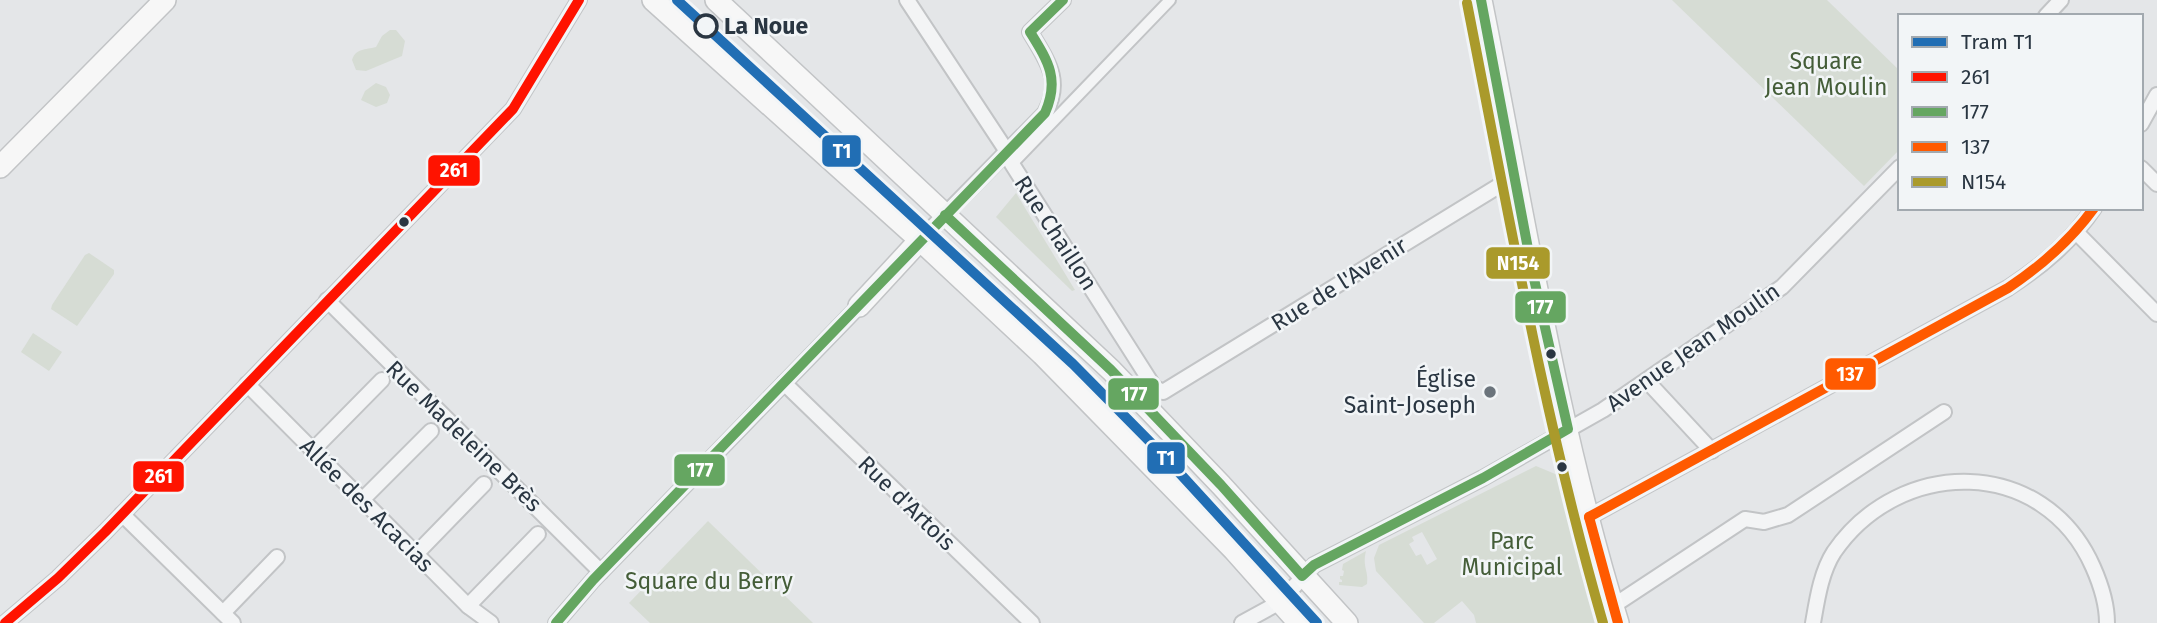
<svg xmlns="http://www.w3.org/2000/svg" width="2157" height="623" font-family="'Fira Sans',sans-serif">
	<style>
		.green { fill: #d6dcd4; fill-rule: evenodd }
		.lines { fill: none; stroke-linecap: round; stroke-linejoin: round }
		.pedestrian-casing { stroke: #c2c4c6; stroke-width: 14 }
		.minor-casing { stroke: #c2c4c6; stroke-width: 18 }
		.secondary-casing { stroke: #c2c4c6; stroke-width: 24 }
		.pedestrian { stroke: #f3f4f5; stroke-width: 10 }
		.minor { stroke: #f3f4f5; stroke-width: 14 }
		.secondary { stroke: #f7f7f7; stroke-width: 21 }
		.bus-1-casing { stroke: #f2f5f7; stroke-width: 16 }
		.bus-2-casing { stroke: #f2f5f7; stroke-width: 16 }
		.bus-3-casing { stroke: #f2f5f7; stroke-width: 16 }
		.bus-4-casing { stroke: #f2f5f7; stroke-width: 16 }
		.bus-1 { stroke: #ff1300; stroke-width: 10 }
		.bus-2 { stroke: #65a661; stroke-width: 10 }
		.bus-3 { stroke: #ff5a00; stroke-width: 10 }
		.bus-4 { stroke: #aa9a2b; stroke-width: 10 }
		.tram-1-casing { stroke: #f2f5f7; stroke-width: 16 }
		.tram-1 { stroke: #216eb4; stroke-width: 10 }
		.stop-dot { fill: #f2f5f7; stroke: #2a3642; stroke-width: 3.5 }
		.bus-dot { fill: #2a3642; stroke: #f2f5f7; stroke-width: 2.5 }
		.poi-dot { fill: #6b747c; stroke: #f2f5f7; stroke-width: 2.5 }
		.labels { text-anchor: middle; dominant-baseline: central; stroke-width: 5; stroke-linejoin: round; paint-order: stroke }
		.stop-label { font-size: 23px; font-weight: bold; fill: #2a3642; stroke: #f2f5f7; text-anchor: start }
		.park-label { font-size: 23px; fill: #445d38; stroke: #f2f5f7 }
		.street-label { font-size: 23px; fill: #2a3642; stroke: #f2f5f7 }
		.poi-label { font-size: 23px; fill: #2a3642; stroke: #f2f5f7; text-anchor: end }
		.line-badge { stroke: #f2f5f7; stroke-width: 2.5 }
		.badge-label { font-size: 19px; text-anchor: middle; font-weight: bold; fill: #fff }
	</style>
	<rect width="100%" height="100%" fill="#e4e6e8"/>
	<!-- green -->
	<g class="green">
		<polygon points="1672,0 1827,0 1900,71 1900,149 1864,186"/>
		<path d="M 390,30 L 396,30 L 405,41 L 402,56 L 366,71 L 356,70 L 352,60 C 356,48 365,50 376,47 L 382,36 Z"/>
		<polygon points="376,83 386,87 390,95 387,103 376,107 361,100 365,91"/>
		<polygon points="1016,193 1075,290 1072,291 996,217"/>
		<polygon points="89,253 114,270 114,274 77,326 51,309 52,305 85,255"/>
		<polygon points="33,333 62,352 49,371 21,352"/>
		<path d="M 1536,466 L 1560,476 L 1594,597 L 1599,623 L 1476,623 L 1474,615 L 1462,601 L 1434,623 L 1424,623 L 1376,571 L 1374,558 L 1379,545 ZM 1422,532 L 1437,559 L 1427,565 L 1421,554 L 1416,556 L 1409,544 L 1414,541 L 1412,537 Z"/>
		<polygon points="708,521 813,623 650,623 629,603"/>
		<path d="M 1366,551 C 1362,567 1369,571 1367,584 L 1362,587 L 1339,585 L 1339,582 L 1342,582 L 1342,580 L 1340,579 L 1340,576 L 1343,576 L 1344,571 L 1342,570 L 1343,564 Z"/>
	</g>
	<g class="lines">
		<defs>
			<polyline id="pedestrian" points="1012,164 1170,0"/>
			<g id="minor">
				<polyline points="907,0 1004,147 1012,164 1154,387 1163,392 1515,176"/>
				<polyline points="2046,16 2061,0"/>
				<polyline points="2141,124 2157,95"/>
				<polyline points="2141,168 2157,184"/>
				<polyline points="2076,232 2157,314"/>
				<path d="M 920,240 L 1045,113 C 1063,80 1047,61 1030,32 L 1063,0"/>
				<polyline points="327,300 601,572"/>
				<polyline points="1647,381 1712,451"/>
				<polyline points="784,383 1032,623"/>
				<polyline points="247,384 468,606 491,623"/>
				<polyline points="312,451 382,380"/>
				<polyline points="362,500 431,431"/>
				<polyline points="122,514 233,623"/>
				<path d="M 1589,517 L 2008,288 C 2042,266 2071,242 2094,208"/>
				<polyline points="416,554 484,484"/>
				<polyline points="468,606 538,534"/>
				<polyline points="1613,606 1745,519 1764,522 1788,515 1944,412"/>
				<polyline points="223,613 277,557"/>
				<polyline points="5,623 58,578 105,532 513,109 579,0"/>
				<polyline points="556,623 593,580 859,306"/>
				<polyline points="1242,623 1280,602 1314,565 1483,478 1603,410 1782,287 1900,167"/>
				<path d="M 1813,623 C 1817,600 1821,572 1834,552 C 1900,456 2044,456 2093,567 C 2101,585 2107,603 2107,623"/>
			</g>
			<g id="secondary">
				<polyline points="653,0 920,240 1042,354 1234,550 1299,623"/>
				<polyline points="716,0 1111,370 1221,485 1347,623"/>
				<path d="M 1481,0 C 1523,208 1555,420 1618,623"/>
				<polyline points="0,167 165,0"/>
				<polyline points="859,306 920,240"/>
			</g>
		</defs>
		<!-- pedestrian casing -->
		<use href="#pedestrian" class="pedestrian-casing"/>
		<!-- minor casing -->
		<use href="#minor" class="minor-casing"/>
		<!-- secondary casing -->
		<use href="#secondary" class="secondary-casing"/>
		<!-- pedestrian -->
		<use href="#pedestrian" class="pedestrian"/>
		<!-- minor -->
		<use href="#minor" class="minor"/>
		<!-- secondary -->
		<use href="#secondary" class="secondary"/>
		<defs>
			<polyline id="bus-1" points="5,623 58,578 105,532 513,109 579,0"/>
			<g id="bus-2">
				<polyline points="945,215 1111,370 1221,485 1302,576 1314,565 1483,478 1568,429 1532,270 1481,0"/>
				<path d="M 556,623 L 593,580 L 1045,113 C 1060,79 1048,61 1030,32 L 1063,0"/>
			</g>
			<g id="bus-3">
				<path d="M 1589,517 L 2008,288 C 2041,266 2070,241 2094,208"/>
				<polyline points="1589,517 1618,623"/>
			</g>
			<path id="bus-4" d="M 1467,3 C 1508,211 1544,419 1603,623"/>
		</defs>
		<!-- bus-1 casing -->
		<use href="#bus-1" class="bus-1-casing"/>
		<!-- bus-2 casing -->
		<use href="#bus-2" class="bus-2-casing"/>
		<!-- bus-3 casing -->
		<use href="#bus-3" class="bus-3-casing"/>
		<!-- bus-4 casing -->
		<use href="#bus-4" class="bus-4-casing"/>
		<!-- bus-1 -->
		<use href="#bus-1" class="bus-1"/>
		<!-- bus-2 -->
		<use href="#bus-2" class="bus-2"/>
		<!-- bus-3 -->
		<use href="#bus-3" class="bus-3"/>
		<!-- bus-4 -->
		<use href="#bus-4" class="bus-4"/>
		<defs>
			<polyline id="tram-1" points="677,0 1073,364 1163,455 1317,623"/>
		</defs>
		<!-- tram-1 casing -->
		<use href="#tram-1" class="tram-1-casing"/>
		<!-- tram-1 -->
		<use href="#tram-1" class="tram-1"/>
	</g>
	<!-- markers -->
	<circle class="stop-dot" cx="706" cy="26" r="11"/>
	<g class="bus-dot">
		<circle cx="404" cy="222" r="6"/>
		<circle cx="1551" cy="354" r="6"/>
		<circle cx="1562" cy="467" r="6"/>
	</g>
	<circle class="poi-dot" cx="1490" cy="392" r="7"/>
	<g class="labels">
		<!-- stop labels -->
		<g class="stop-label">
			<text x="724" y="26">La Noue</text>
		</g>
		<!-- park labels -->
		<g class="park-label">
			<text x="1826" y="61">Square<tspan x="1826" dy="26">Jean Moulin</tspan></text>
			<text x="1512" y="541">Parc<tspan x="1512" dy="26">Municipal</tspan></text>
			<text x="709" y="581">Square du Berry</text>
		</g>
		<!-- street labels -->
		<g class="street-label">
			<text transform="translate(1056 233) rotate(57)">Rue Chaillon</text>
			<text transform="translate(1339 284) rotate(-32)">Rue de l'Avenir</text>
			<text transform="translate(1693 347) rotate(-35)">Avenue Jean Moulin</text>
			<text transform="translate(464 436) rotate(44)">Rue Madeleine Brès</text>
			<text transform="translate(907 503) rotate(44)">Rue d'Artois</text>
			<text transform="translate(367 505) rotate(45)">Allée des Acacias</text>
		</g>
		<!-- poi labels -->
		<g class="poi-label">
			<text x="1476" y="379">Église<tspan x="1476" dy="26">Saint-Joseph</tspan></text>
		</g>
	</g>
	<g class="line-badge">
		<rect x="821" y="134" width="41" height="34" rx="7" fill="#216eb4"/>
		<rect x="427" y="154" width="54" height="33" rx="7" fill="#ff1300"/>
		<rect x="1485" y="246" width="66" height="34" rx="7" fill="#aa9a2b"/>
		<rect x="1514" y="290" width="53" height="34" rx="7" fill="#65a661"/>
		<rect x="1824" y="357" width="53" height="34" rx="7" fill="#ff5a00"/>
		<rect x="1107" y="377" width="53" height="34" rx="7" fill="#65a661"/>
		<rect x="1146" y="441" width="40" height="34" rx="7" fill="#216eb4"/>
		<rect x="673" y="453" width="53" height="34" rx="7" fill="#65a661"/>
		<rect x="132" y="460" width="53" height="33" rx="7" fill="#ff1300"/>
	</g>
	<g class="badge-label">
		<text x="842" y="158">T1</text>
		<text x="454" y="177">261</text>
		<text x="1518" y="270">N154</text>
		<text x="1540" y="314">177</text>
		<text x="1850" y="381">137</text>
		<text x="1134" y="401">177</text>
		<text x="1166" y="465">T1</text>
		<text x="700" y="477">177</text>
		<text x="159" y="483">261</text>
	</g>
	<!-- legend -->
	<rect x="1898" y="14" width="245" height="196" fill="#f2f5f7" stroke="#a2a9af" stroke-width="2"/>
	<rect x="1912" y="37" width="35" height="10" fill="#216eb4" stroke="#a2a9af" stroke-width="2"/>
	<text x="1961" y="49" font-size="21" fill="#2a3642">Tram T1</text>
	<rect x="1912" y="72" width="35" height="10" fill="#ff1300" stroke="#a2a9af" stroke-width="2"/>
	<text x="1961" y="84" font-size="21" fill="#2a3642">261</text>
	<rect x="1912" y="107" width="35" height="10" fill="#65a661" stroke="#a2a9af" stroke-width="2"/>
	<text x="1961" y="119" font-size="21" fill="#2a3642">177</text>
	<rect x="1912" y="142" width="35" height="10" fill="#ff5a00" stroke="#a2a9af" stroke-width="2"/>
	<text x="1961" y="154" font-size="21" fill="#2a3642">137</text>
	<rect x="1912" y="177" width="35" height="10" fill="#aa9a2b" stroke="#a2a9af" stroke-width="2"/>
	<text x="1961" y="189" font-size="21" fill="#2a3642">N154</text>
</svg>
